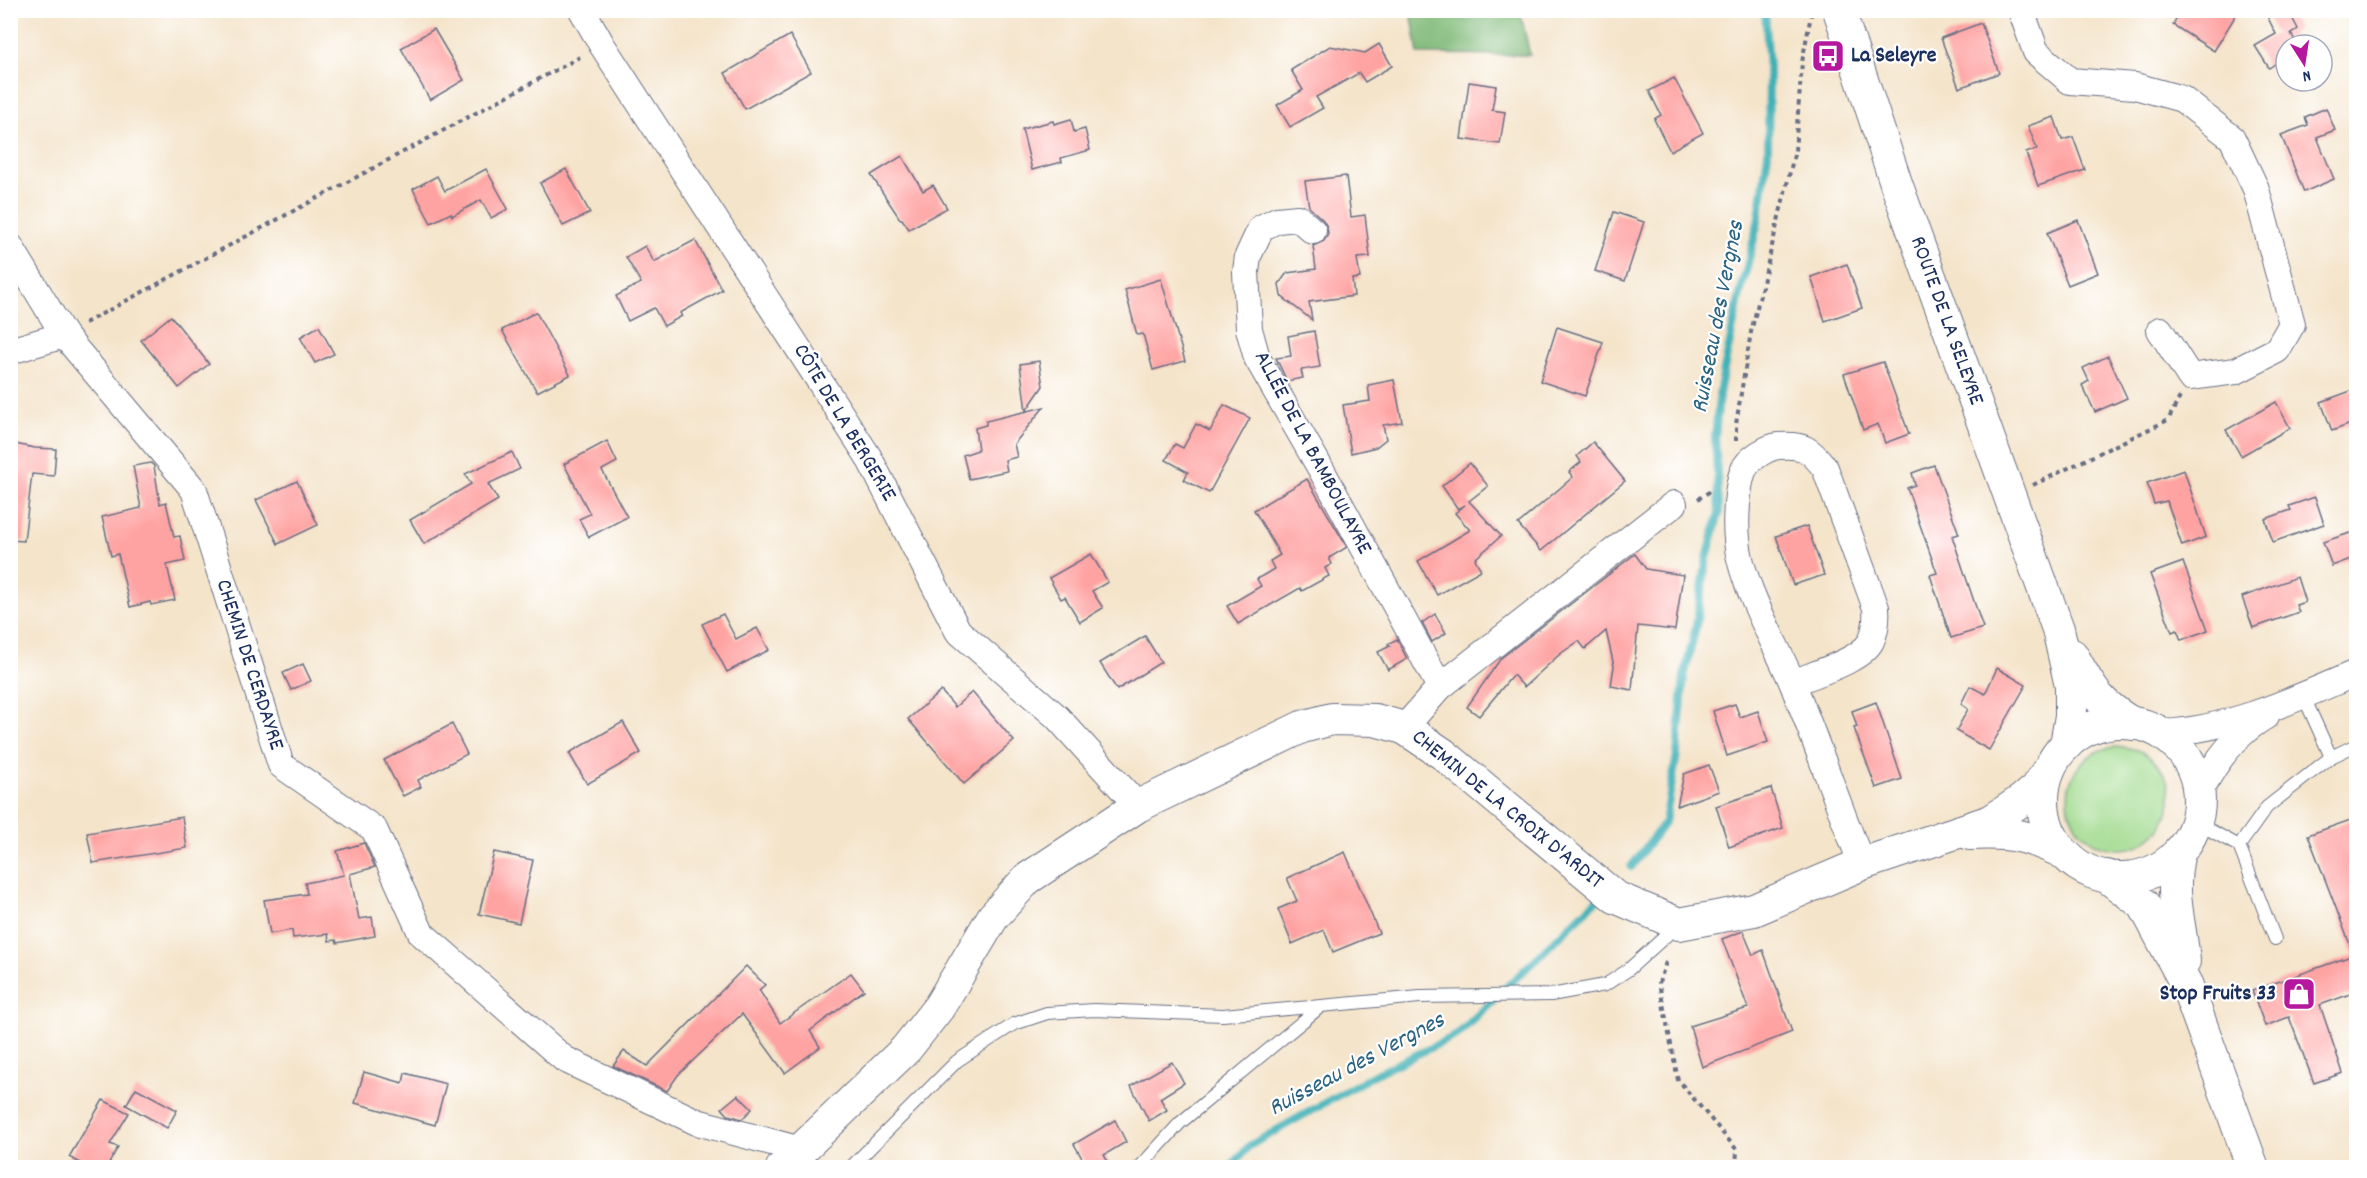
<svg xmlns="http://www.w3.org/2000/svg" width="2367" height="1178" font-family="Dekko,sans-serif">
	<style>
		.green { fill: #a0da8d; stroke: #5e8476; stroke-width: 1.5 }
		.forest { fill: #80ba78; stroke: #4e746b; stroke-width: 1.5 }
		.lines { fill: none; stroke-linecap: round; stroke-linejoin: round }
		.stream { stroke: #40b1b7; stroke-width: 8 }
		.building { fill: #fea3a2 }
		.service-casing { stroke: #676e84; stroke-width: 14 }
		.minor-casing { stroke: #676e84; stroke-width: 28 }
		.tertiary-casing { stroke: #676e84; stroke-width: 34 }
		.path { stroke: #676e84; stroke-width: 4; stroke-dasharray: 4.5 4.5; stroke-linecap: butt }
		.service { stroke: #fff; stroke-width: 12 }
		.minor { stroke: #fff; stroke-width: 26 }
		.tertiary { stroke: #fff; stroke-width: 32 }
		.labels { text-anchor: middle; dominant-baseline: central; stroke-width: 4.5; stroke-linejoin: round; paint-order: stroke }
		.poi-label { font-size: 22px; font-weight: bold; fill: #1b2f5e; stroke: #fff; text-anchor: start }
		.street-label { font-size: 22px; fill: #1b2f5e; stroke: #fff }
		.water-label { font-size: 24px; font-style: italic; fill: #2a6382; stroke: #fff }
	</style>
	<rect width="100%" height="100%" fill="#fff"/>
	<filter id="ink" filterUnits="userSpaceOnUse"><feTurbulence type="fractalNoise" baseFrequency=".0167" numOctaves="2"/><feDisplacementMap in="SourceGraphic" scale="12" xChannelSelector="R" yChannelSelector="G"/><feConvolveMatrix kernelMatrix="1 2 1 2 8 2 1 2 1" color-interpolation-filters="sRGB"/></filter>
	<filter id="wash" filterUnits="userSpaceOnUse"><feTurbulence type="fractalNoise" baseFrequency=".008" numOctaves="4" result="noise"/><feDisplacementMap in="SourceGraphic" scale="24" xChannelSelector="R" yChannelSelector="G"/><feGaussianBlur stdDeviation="1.35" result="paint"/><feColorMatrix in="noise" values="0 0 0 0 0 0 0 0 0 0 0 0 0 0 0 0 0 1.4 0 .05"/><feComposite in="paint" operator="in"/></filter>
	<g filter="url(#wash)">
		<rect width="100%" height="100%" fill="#f4e4ca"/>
		<!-- green -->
		<circle class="green" cx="2119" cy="798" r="51"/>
		<!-- forest -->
		<polygon class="forest" points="1411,11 1520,11 1530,55 1418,54"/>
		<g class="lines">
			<!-- stream -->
			<g class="stream">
				<polyline points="1631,867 1665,822 1677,754 1684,676 1695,631 1707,558 1719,513 1715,436 1720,388 1739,299 1758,222 1768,153 1769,69 1765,10"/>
				<polyline points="1230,1168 1249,1146 1372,1076 1457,1035 1602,895"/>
			</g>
		</g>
		<g id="blocks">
			<!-- building -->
			<g class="building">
				<polygon points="2181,10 2239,10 2214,51 2173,25"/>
				<polygon points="2264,10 2288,10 2298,29 2291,34 2298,45 2286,45 2286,76 2278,62 2269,68 2255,46 2276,34"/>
				<polygon points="1981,23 1999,73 1959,88 1941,38"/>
				<polygon points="434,29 464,80 430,100 401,48"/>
				<polygon points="790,35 811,72 745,109 725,73"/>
				<polygon points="1379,44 1392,66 1365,82 1359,73 1316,97 1323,108 1290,127 1277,105 1303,90 1291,70 1330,46 1365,53"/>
				<polygon points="1674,78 1703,133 1670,151 1654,119 1661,115 1649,91"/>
				<polygon points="1469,82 1496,86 1492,110 1505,112 1500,144 1461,139"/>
				<polygon points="2326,108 2335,130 2317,137 2334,179 2304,192 2281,135 2308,125 2305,117"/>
				<polygon points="2054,117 2062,140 2073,137 2085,170 2038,186 2026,153 2037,149 2028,126"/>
				<polygon points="1071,119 1074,132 1085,129 1090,150 1061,158 1062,162 1032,170 1022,129 1053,121 1054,124"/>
				<polygon points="902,156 923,191 933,185 947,208 909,229 902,219 900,219 871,175"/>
				<polygon points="486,169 508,209 491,218 481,200 452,216 451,213 431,223 413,189 437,176 445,191"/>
				<polygon points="566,169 590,213 563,226 540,183"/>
				<polygon points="1346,176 1351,217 1365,215 1370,257 1357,258 1360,278 1352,279 1354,296 1309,302 1312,320 1281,296 1279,284 1287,273 1316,269 1313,246 1324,241 1328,234 1327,227 1323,220 1309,207 1305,181"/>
				<polygon points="1614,212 1644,222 1625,281 1595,271"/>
				<polygon points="2078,220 2098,273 2068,285 2047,233"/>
				<polygon points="695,240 722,290 680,313 682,316 664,326 654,308 628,321 616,296 641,283 626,257 645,246 654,262"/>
				<polygon points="1847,264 1862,308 1825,321 1811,277"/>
				<polygon points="1161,279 1185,361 1153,370 1143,334 1137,335 1125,290"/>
				<polygon points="536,312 570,375 537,392 502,330"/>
				<polygon points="171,316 209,364 179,388 141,340"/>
				<polygon points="319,326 334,354 315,363 300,337"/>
				<polygon points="1557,327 1603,342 1585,396 1540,381"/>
				<polygon points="1314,331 1320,367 1301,370 1303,378 1287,381 1276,358 1291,356 1288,336"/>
				<polygon points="2108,356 2127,398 2095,412 2082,385 2089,381 2083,368"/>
				<polygon points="1039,361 1043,386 1026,411 1020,364"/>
				<polygon points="1883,362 1909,434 1885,443 1878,424 1863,430 1844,374"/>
				<polygon points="1394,380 1402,422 1383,425 1386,439 1376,447 1351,453 1343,405 1370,401 1368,385"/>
				<polygon points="2356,389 2356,422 2332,431 2321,402"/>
				<polygon points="2276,402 2290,428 2241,456 2226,430"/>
				<polygon points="1224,405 1250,418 1209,493 1184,480 1188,472 1166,460 1175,444 1183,448 1196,424 1210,431"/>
				<polygon points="1044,407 1014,444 1017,457 1005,460 1007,471 969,479 963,455 978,450 975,428 986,425 986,421"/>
				<polygon points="607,441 617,462 602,470 627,517 589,537 579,519 590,514 564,464"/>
				<polygon points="1593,442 1625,481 1541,551 1518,524 1573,477 1569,472 1581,462 1577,456"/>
				<polygon points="10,443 35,448 56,449 54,476 32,474 24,541 10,540"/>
				<polygon points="512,452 520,469 488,484 498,500 424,544 410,520 471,484 465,474"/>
				<polygon points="151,463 154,466 160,504 166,502 174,537 180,536 185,561 167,565 175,600 151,605 150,602 130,607 118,554 111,556 102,517 141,508 133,466"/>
				<polygon points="1470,463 1488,486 1469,501 1501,536 1475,559 1481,570 1437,595 1418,561 1470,530 1455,513 1465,505 1458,509 1442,486"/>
				<polygon points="1934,465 1959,534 1952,536 1983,628 1951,638 1930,575 1937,573 1907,488 1915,485 1912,473"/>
				<polygon points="2184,470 2206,537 2182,546 2167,501 2154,504 2147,483"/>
				<polygon points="1307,479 1347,547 1329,558 1332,564 1325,568 1329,576 1302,591 1300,588 1238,624 1227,606 1261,586 1257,579 1274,569 1270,561 1280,555 1254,510"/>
				<polygon points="297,481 318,525 278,544 256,500"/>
				<polygon points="2315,497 2324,524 2273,542 2265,519 2291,510 2289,506"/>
				<polygon points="1807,526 1824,575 1793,585 1776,536"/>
				<polygon points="2350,533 2356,544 2356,557 2332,566 2323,542"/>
				<polygon points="1091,554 1108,582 1092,591 1103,608 1080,622 1065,597 1061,599 1049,578"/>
				<polygon points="1635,554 1646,569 1683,575 1675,630 1638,626 1632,690 1611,686 1614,666 1606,631 1585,649 1579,641 1560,654 1524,687 1513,675 1479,716 1467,707 1501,658"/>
				<polygon points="2183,562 2208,630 2181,640 2177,630 2172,632 2150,574"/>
				<polygon points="2297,577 2305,602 2296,605 2299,612 2253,628 2242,597"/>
				<polygon points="723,614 736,639 757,628 769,650 727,672 702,624"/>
				<polygon points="1435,614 1446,633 1432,642 1422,623"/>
				<polygon points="1145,636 1161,662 1117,690 1100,663"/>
				<polygon points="1397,639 1407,659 1388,670 1378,652 1390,646 1388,644"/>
				<polygon points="303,664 311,681 291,690 283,673"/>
				<polygon points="1997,668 2026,685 1989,750 1956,731 1968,709 1961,704 1970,686 1985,694"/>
				<polygon points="941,691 955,707 972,692 1014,741 964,784 908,719"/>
				<polygon points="1876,702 1902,779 1876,788 1854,728 1857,727 1852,711"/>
				<polygon points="1735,704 1740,717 1758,711 1768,742 1727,756 1713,711"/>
				<polygon points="623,722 641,753 587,784 569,753"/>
				<polygon points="452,724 467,754 418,780 421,787 403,796 384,760"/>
				<polygon points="1709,765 1719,791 1677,806 1684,774"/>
				<polygon points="1771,788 1783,828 1729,847 1716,806"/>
				<polygon points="182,817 187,848 93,863 87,833"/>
				<polygon points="2356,818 2356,992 2320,1005 2343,1073 2314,1083 2289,1017 2265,1026 2252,991 2354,955 2308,835"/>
				<polygon points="364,843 375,867 350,874 359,919 372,917 375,936 337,943 336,940 329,941 328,934 293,938 292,930 270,934 264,900 307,894 305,883 344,875 337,851"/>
				<polygon points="494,852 533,860 519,923 479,914"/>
				<polygon points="1345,852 1379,933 1333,952 1324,930 1292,944 1278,909 1297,901 1287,878"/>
				<polygon points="1743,931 1753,955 1763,950 1792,1032 1702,1067 1690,1026 1748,1008 1722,939"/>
				<polygon points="746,966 765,985 759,990 780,1023 851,973 864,990 810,1031 820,1047 785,1073 742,1014 678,1075 667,1091 613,1066 624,1051 647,1066"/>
				<polygon points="1172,1062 1184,1083 1160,1098 1167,1110 1149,1121 1131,1086"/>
				<polygon points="364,1072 403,1083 405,1073 446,1084 435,1125 355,1103"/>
				<polygon points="136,1088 177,1110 167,1128 126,1105"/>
				<polygon points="738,1095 752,1109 742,1119 728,1115 722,1108"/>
				<polygon points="103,1100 129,1113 110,1144 118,1147 107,1167 87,1167 69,1157"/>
				<polygon points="1115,1120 1126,1142 1104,1155 1111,1167 1087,1167 1074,1144"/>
			</g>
		</g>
	</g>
	<g filter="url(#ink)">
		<use href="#blocks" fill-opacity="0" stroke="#676e84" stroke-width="1.5"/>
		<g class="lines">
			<defs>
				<g id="service">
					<polyline points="2303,695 2331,757"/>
					<polyline points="2197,823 2239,846 2275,939"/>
					<polyline points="2239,846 2267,807 2331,757 2356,745"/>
					<polyline points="850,1168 957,1061 1014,1024 1047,1013 1094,1010 1223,1015 1420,997 1551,995 1605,985 1628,970 1678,925"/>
					<polyline points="1139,1168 1180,1123 1320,1007"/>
				</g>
				<g id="minor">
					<polyline points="582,10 602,45 868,456 958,631 1057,717 1138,806"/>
					<polyline points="2021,10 2036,52 2070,81 2135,86 2182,99 2232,138 2256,189 2292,324 2277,350 2236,371 2190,377 2160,330"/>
					<polyline points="1313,231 1298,218 1277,220 1261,228 1248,256 1246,272 1249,329 1257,358 1322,471 1440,687"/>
					<polyline points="10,246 64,335 194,490 281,765 374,829 421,933 564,1059 697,1122 801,1150"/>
					<polyline points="10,351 64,335"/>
					<path d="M 1793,683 C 1813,674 1861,661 1871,641 C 1876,630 1877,620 1876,608 L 1825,468 C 1810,449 1803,444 1779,446 C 1767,447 1748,459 1743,471 C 1737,488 1735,520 1737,539 C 1739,580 1775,642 1792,682 C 1817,742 1837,804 1862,864"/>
					<polyline points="1404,728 1440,687 1674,504"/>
					<path d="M 2162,733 C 2230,730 2295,699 2356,673"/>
					<path d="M 2199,794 C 2214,763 2235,734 2266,716"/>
				</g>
				<g id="tertiary">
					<polyline points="1839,10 1897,186 2058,629 2071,686 2071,716 2066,745"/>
					<path d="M 2072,655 C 2092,691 2097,702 2133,724"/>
					<circle cx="2121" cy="800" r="78"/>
					<path d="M 1970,834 C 2012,832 2026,835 2064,853"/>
					<path d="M 2179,852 C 2169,894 2180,920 2184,961"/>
					<polyline points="2106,876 2144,905 2187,986 2253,1168"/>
					<polyline points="782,1168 906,1049 939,1007 993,917 1027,879 1138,806 1302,727 1332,719 1375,720 1404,728 1443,754 1615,897 1679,924 1754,910 1862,864 1991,821 2022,800 2035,789 2049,769"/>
				</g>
			</defs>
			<!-- service casing -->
			<use href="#service" class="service-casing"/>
			<!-- minor casing -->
			<use href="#minor" class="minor-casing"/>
			<!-- tertiary casing -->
			<use href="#tertiary" class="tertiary-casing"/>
			<!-- path -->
			<g class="path">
				<polyline points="85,323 580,57"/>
				<polyline points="1736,441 1736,424 1751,332 1795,151 1802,62 1811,15"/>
				<polyline points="2033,485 2168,420 2180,397"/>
				<polyline points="1698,499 1712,490"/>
				<polyline points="1666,962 1659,983 1678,1080 1737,1150 1736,1168"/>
			</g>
			<!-- service -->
			<use href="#service" class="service"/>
			<!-- minor -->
			<use href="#minor" class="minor"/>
			<!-- tertiary -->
			<use href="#tertiary" class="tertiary"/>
		</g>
	</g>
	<!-- icons -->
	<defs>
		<symbol id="bus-square" viewBox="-11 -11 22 22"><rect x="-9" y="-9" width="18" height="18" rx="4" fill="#b5179e" stroke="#fff"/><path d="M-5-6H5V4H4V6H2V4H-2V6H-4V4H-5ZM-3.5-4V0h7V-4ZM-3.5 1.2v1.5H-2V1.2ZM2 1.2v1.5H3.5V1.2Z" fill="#fff"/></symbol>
		<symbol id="shop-square" viewBox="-11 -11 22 22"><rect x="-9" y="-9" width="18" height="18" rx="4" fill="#b5179e" stroke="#fff"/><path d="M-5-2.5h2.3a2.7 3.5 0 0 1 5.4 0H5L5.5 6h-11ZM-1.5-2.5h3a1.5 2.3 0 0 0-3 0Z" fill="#fff"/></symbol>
	</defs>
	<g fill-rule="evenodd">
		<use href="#bus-square" x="1809" y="37" width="38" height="38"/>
		<use href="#shop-square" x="2280" y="975" width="38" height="38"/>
	</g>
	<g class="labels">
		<!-- poi labels -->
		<g class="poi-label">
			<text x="1851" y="56">La Seleyre</text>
			<text x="2276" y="994" text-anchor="end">Stop Fruits 33</text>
		</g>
		<!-- street labels -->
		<g class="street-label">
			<text transform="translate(1946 321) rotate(70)">ROUTE DE LA SELEYRE</text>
			<text transform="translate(844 423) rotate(59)">CÔTE DE LA BERGERIE</text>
			<text transform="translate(1312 453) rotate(62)">ALLÉE DE LA BAMBOULAYRE</text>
			<text transform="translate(249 665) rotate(72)">CHEMIN DE CERDAYRE</text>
			<text transform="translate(1507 810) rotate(39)">CHEMIN DE LA CROIX D'ARDIT</text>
		</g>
		<!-- water labels -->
		<g class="water-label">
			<text transform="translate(1719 317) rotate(-79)">Ruisseau des Vergnes</text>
			<text transform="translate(1357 1065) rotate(-28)">Ruisseau des Vergnes</text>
		</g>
	</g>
	<!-- margin -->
	<rect width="2367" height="1178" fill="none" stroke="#fff" stroke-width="36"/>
	<!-- north arrow -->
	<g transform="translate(2304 63) rotate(168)"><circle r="28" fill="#ffffff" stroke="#a4acbf" stroke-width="1.5"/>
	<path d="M0-4.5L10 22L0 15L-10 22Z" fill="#b5179e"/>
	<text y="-9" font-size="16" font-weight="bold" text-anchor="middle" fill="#1b2f5e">N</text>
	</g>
</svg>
